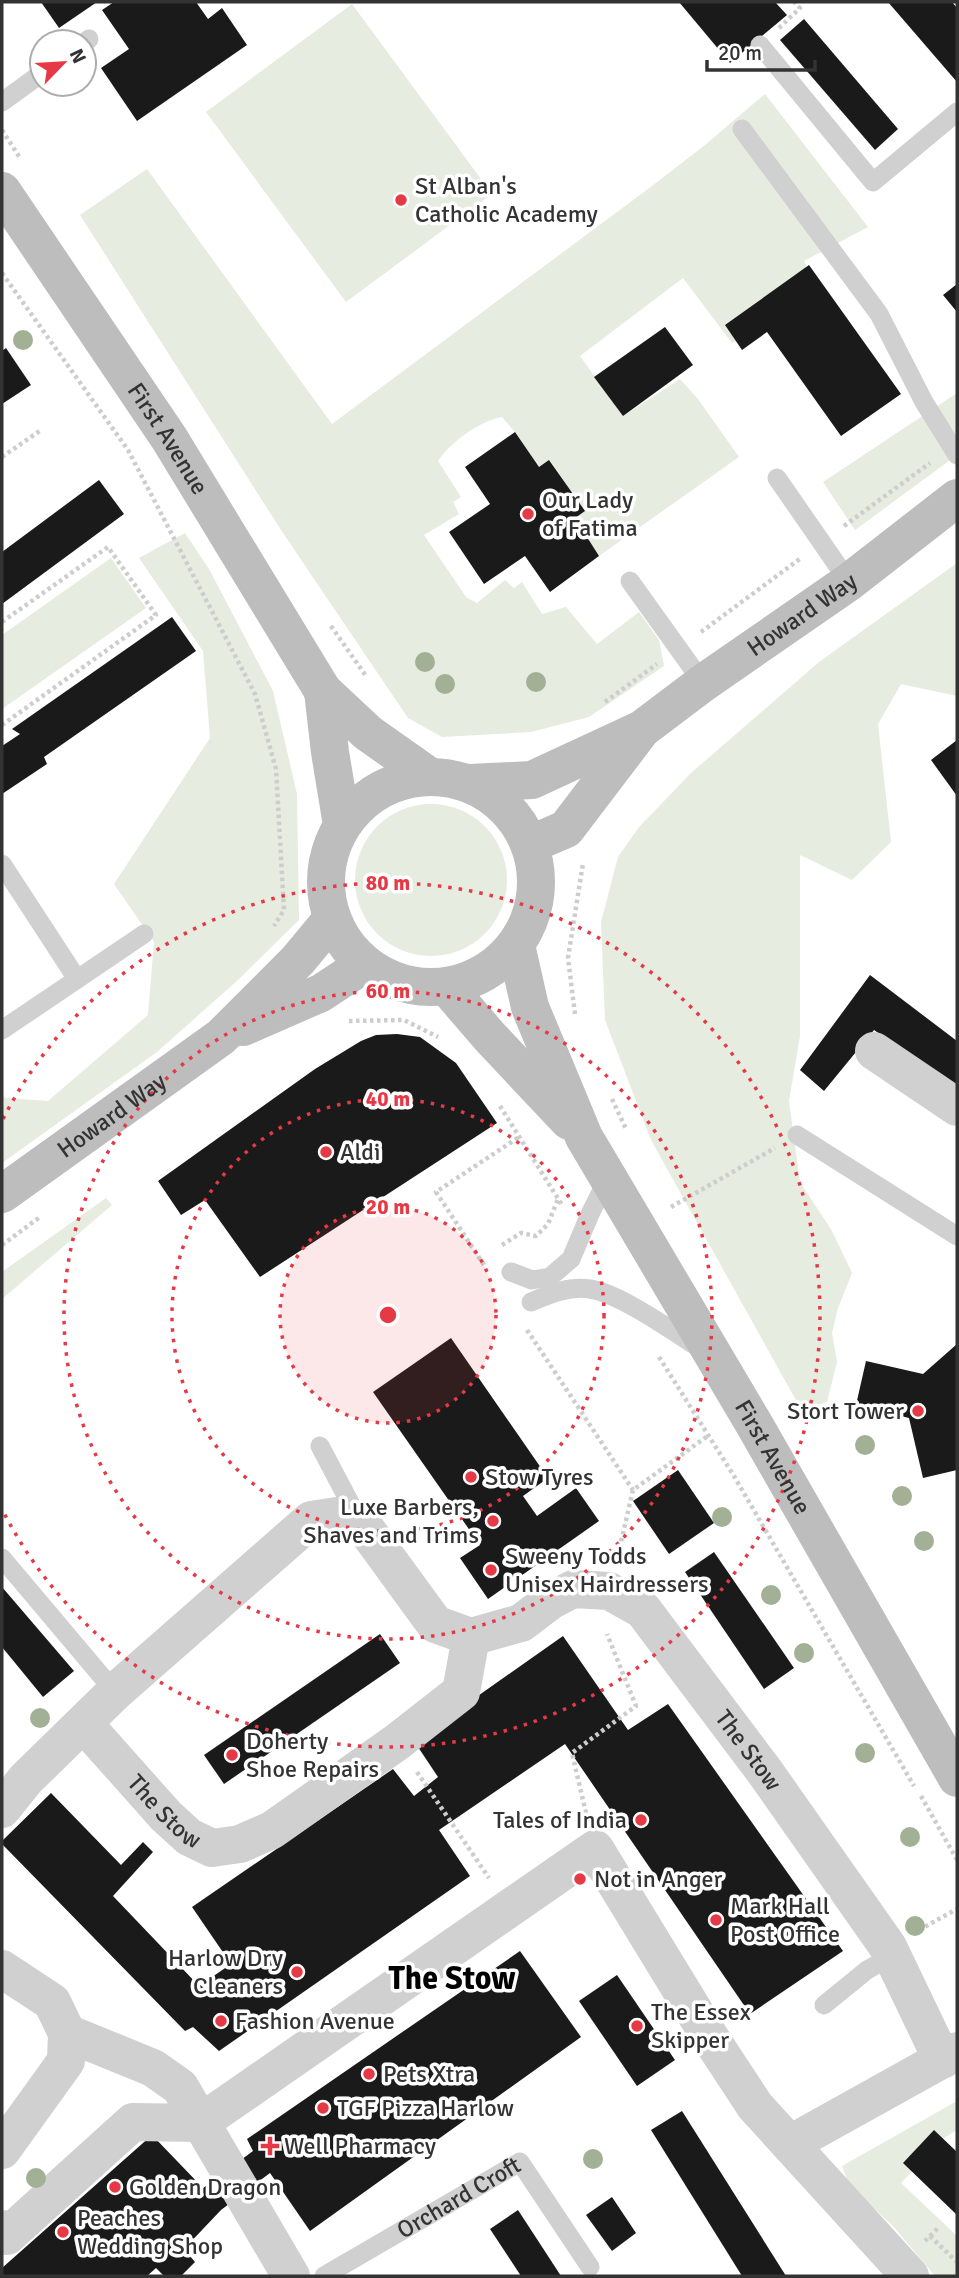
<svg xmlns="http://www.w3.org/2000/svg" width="959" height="2278" font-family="Signika,sans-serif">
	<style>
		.green { fill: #e6ecdf }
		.building { fill: #1a1a1a }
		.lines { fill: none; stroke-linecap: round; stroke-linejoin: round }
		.path { stroke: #cdcdcd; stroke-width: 4.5; stroke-dasharray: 3.5 3.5; stroke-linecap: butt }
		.lane { stroke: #d0d0d0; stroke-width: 19 }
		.street { stroke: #d0d0d0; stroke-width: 38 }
		.secondary { stroke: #bdbdbd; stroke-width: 38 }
		.tree { fill: #a2b095 }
		.ring { fill: none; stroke: #e63946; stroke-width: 3.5; stroke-dasharray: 3.5 7 }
		.poi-dot { fill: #e63946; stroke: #fff; stroke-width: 2.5 }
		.labels { text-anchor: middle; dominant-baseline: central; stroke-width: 7; stroke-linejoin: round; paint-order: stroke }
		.poi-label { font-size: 24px; fill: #333; stroke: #fff; text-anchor: start }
		.street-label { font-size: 24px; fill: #333; stroke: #fff }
		.district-label { font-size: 32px; font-weight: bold; fill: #000; stroke: #fff }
		.centre { fill: #e63946; stroke: #fff; stroke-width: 3.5 }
		.ring-label { font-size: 21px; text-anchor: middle; font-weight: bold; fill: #e63946; stroke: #fff; stroke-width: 7; stroke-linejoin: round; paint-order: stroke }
	</style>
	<rect width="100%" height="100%" fill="#fff"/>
	<!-- green -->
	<g class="green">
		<polygon points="352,4 492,194 346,302 206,112"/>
		<path d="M 765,94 L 868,227 L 804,261 L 816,288 L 732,343 L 683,278 L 580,356 L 623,416 L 680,379 L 698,399 L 739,457 L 599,556 L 575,518 L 584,511 L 550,460 L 539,467 L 515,432 L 502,417 C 479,421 451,442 438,461 L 461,497 L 453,502 L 459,514 L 424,535 L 466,597 L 477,603 L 505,580 L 514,588 L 522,582 L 542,614 L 566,607 L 597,644 L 639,612 L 659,640 L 664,666 L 589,717 L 531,732 L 442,737 L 408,718 L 281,530 L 80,215 L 147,169 L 332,424 L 652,186 L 705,145 Z"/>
		<polygon points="957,393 957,455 855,530 823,482"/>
		<polygon points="185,533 209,569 273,691 297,794 299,920 238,980 157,1052 2,1163 2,1095 6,1098 48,1101 148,1015 154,942 114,884 210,738 203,651 139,558"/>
		<polygon points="111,558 146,608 2,709 2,635"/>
		<polygon points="957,563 957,696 901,684 878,724 891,842 852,880 800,855 800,1036 789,1101 800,1182 832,1231 852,1273 838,1308 832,1333 837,1362 827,1402 802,1411 651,1140 605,1020 601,922 618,857 639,827 691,773 819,662"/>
		<circle cx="431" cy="880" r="76"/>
		<polygon points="106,1198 112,1205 2,1299 2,1272"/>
		<polygon points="957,2101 957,2130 941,2140 901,2183 957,2236 957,2276 935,2276 893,2226 849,2185 842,2166"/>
	</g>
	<!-- building -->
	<g class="building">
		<polygon points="41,2 97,2 59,28"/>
		<polygon points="114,2 196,2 208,19 222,8 247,45 137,121 101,68 129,49 102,10"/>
		<polygon points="679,2 775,2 787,15 730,63"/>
		<polygon points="888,2 952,2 957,8 957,82"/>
		<polygon points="804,19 898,129 875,150 780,40"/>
		<polygon points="809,265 901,394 841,436 767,332 742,350 725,325"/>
		<polygon points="957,284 957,312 943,295"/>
		<polygon points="665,327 693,365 623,416 594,377"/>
		<polygon points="6,348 31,385 2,404 2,351"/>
		<polygon points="515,432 539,467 549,460 585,511 575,518 599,556 550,592 525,556 484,584 449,532 490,504 465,467"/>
		<polygon points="99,480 124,514 2,604 2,552"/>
		<polygon points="172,617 196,651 44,757 47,764 2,794 2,746 20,734 12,729"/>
		<polygon points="957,740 957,796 931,760"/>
		<polygon points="870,975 957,1041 957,1089 874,1030 824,1091 800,1070"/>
		<polygon points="397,1034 420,1037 456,1063 497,1123 260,1277 205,1200 181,1215 158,1181 315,1069 361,1041 376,1035"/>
		<polygon points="451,1338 548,1478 523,1496 537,1516 576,1488 599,1521 488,1599 460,1558 480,1545 373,1392"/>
		<polygon points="957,1344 956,1418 957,1470 923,1478 909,1418 856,1405 866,1361 923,1374"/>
		<polygon points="678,1470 714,1523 669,1554 633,1501"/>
		<polygon points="714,1552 794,1668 764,1689 685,1572"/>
		<polygon points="2,1587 74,1671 43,1697 2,1647"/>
		<polygon points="380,1634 400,1663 224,1784 204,1755"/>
		<polygon points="563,1636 628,1730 668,1704 843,1951 750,2014 565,1744 439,1830 470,1876 219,2051 193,2027 185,2031 2,1844 2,1841 51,1793 121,1865 143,1842 153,1852 113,1896 199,1986 231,1964 192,1907 393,1769 414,1796 438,1777 414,1741"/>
		<polygon points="520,1951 581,2037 310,2231 270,2173 221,2210 184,2249 195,2262 181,2276 164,2276 156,2268 147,2276 2,2276 2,2268 152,2135 203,2188 253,2151 247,2139"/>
		<polygon points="617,1975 675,2060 637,2086 579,2001"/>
		<polygon points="682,2111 786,2276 742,2276 651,2130"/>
		<polygon points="934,2130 957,2152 957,2215 903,2163"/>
		<polygon points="612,2197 636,2233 612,2251 586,2215"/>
		<polygon points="518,2210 561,2276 521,2276 490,2229"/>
	</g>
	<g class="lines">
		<!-- path -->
		<g class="path">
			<polyline points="779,28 800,8 794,2"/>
			<polyline points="2,130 20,158"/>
			<polyline points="2,273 128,450 255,694 276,769 284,910 274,926"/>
			<polyline points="2,457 41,430"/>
			<polyline points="844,526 930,463"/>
			<polyline points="2,622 108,547 156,615 2,725"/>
			<polyline points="331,626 366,676"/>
			<polyline points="701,632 801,558"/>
			<polyline points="605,702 657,664"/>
			<polyline points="575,1014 568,958 583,863"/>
			<polyline points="349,1021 404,1020 438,1037"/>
			<polyline points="612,1099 626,1129"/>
			<polyline points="500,1106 562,1205"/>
			<polyline points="671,1207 775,1148"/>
			<polyline points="2,1245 40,1217"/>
			<polyline points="502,1245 521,1233 536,1236 548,1224 558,1199"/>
			<polyline points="484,1265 436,1192 519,1137"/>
			<polyline points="527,1330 633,1490"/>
			<polyline points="659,1357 734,1476 914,1786"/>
			<polyline points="618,1555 633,1490 709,1435"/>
			<polyline points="417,1772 489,1878"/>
			<polyline points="921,1796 957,1860"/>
			<polyline points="586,1813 572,1753 636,1706 607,1634"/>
			<polyline points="919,1930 957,1909"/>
			<polyline points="930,2236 957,2262"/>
			<polyline points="925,2241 939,2227"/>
		</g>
		<!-- lane -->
		<g class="lane">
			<polyline points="84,43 89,39"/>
			<polyline points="760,45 873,182 957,112"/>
			<polyline points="2,102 42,73"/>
			<polyline points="742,129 879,314 924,402 957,455"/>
			<polyline points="777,478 849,582"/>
			<polyline points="630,581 703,683"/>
			<polyline points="2,864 77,979"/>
			<polyline points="2,1030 144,934"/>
			<polyline points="797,1135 957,1236"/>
			<polyline points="511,1272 532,1280 550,1277 571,1259 590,1214 608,1178"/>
			<path d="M 531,1302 C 550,1294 569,1286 590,1289 C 621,1294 672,1331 701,1349"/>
			<polyline points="320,1446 359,1520"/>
			<polyline points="2,1558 115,1692"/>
			<polyline points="824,2005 867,1970 892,1956"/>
			<path id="s1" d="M 324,2276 L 520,2162 L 590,2267"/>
		</g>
		<!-- street -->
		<g class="street">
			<polyline points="874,1051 957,1107"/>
			<path id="s2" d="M 84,1724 L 166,1816 L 189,1837 L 212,1848 L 240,1844 L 272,1830 L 397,1742 L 461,1692 L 471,1637"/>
			<path id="s3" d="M 2,1809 L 26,1779 L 115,1692 L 311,1520 L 337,1516 L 360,1521 L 435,1624 L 471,1637 L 521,1623 L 550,1601 L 573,1589 L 609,1591 L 643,1610 L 765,1772 L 888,1947 L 934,2043 L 944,2059"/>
			<polyline points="2,1969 52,2002 67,2033 153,2068 180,2087 291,2276"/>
			<polyline points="790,2144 957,2051"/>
			<polyline points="2,2150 66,2061 67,2033"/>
			<polyline points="2,2229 7,2236 133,2122 200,2123 595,1849 711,2039 755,2106 910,2276"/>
		</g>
		<!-- secondary -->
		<g class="secondary">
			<path id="s4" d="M 2,191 L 169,438 L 323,691 L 368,733 L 429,776"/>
			<polyline points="323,691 330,752 342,825"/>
			<circle cx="431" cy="882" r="105"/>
			<path id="s5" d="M 470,783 L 532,780 L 642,729 L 703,683 L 849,582 L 957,498"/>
			<polyline points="531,844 566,829 639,733"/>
			<path id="s6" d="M 516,945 L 530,1007 L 584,1137 L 754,1424 L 957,1778"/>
			<polyline points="447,987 489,1036 569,1121"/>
			<polyline points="243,1027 321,993 365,964"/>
			<path id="s7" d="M 2,1194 L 221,1037 L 298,960 L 332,919"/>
		</g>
	</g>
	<!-- trees -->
	<g class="tree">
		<circle cx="23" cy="340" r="10"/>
		<circle cx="425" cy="662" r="10"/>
		<circle cx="536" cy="682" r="10"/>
		<circle cx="445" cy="684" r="10"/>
		<circle cx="865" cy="1445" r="10"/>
		<circle cx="902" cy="1496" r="10"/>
		<circle cx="722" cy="1517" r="10"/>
		<circle cx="924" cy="1541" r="10"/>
		<circle cx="771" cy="1595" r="10"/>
		<circle cx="804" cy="1653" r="10"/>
		<circle cx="40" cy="1718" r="10"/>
		<circle cx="865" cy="1753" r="10"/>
		<circle cx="910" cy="1837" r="10"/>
		<circle cx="915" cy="1926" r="10"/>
		<circle cx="593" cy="2159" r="10"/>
		<circle cx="36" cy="2178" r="10"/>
	</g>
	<!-- distance rings -->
	<circle cx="388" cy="1315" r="108" fill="#e63946" fill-opacity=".12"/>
	<g class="ring">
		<circle cx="388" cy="1315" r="108"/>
		<circle cx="388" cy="1315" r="216"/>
		<circle cx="388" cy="1315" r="324"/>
		<path d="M3 1119A432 432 0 1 1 3 1511"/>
	</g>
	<!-- markers -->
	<g class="poi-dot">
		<circle cx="401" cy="200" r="7"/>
		<circle cx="528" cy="514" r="7"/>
		<circle cx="326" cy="1152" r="7"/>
		<circle cx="918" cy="1411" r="7"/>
		<circle cx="471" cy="1477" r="7"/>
		<circle cx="493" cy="1521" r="7"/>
		<circle cx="491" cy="1570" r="7"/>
		<circle cx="232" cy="1755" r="7"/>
		<circle cx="641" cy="1820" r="7"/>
		<circle cx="580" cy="1879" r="7"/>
		<circle cx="716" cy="1920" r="7"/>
		<circle cx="297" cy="1972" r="7"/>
		<circle cx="221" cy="2021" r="7"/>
		<circle cx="637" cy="2026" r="7"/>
		<circle cx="369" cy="2074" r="7"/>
		<circle cx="323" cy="2108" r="7"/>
		<path d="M266.5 2135.5h7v7h7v7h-7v7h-7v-7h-7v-7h7z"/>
		<circle cx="115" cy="2187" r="7"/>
		<circle cx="63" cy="2232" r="7"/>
	</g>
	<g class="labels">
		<!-- poi labels -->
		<g class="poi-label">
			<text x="415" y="186">St Alban's<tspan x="415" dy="28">Catholic Academy</tspan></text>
			<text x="542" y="500">Our Lady<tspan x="542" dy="28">of Fatima</tspan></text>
			<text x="340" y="1152">Aldi</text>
			<text x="904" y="1411" text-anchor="end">Stort Tower</text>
			<text x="485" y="1477">Stow Tyres</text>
			<text x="479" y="1507" text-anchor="end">Luxe Barbers,<tspan x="479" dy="28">Shaves and Trims</tspan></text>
			<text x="505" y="1556">Sweeny Todds<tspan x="505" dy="28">Unisex Hairdressers</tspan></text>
			<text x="246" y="1741">Doherty<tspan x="246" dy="28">Shoe Repairs</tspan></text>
			<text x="627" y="1820" text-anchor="end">Tales of India</text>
			<text x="594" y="1879">Not in Anger</text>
			<text x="730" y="1906">Mark Hall<tspan x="730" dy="28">Post Office</tspan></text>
			<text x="283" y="1958" text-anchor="end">Harlow Dry<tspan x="283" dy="28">Cleaners</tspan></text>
			<text x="651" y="2012">The Essex<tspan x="651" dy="28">Skipper</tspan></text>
			<text x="235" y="2021">Fashion Avenue</text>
			<text x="383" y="2074">Pets Xtra</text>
			<text x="337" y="2108">TGF Pizza Harlow</text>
			<text x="284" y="2146">Well Pharmacy</text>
			<text x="129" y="2187">Golden Dragon</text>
			<text x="77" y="2218">Peaches<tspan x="77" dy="28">Wedding Shop</tspan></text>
		</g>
		<!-- street labels -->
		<g class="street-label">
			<text stroke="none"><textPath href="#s4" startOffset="298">First Avenue</textPath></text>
			<text stroke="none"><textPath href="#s5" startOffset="380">Howard Way</textPath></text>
			<text stroke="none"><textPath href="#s7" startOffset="135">Howard Way</textPath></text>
			<text stroke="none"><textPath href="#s6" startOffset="576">First Avenue</textPath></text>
			<text stroke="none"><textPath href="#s3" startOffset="1004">The Stow</textPath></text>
			<text stroke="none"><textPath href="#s2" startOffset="119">The Stow</textPath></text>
			<text stroke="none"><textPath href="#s1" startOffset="156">Orchard Croft</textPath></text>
		</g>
		<!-- district labels -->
		<g class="district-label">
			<text x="452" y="1978">The Stow</text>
		</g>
	</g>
	<circle cx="388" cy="1315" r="10" class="centre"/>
	<g class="ring-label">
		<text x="388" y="890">80 m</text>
		<text x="388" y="998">60 m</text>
		<text x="388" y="1106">40 m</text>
		<text x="388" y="1214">20 m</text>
	</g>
	<!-- border -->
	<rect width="959" height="2278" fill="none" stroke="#333333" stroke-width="7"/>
	<!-- north arrow -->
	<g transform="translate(63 63) rotate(65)"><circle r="33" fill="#ffffff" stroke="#adadad" stroke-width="2"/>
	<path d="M0-5L12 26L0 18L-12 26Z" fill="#e63946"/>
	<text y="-10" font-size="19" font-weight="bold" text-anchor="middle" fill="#333333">N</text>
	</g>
	<!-- scale -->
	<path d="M707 60v10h108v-10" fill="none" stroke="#333333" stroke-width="3.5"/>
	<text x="718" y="60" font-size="21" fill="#333333" stroke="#ffffff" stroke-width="5" paint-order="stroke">20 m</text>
</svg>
